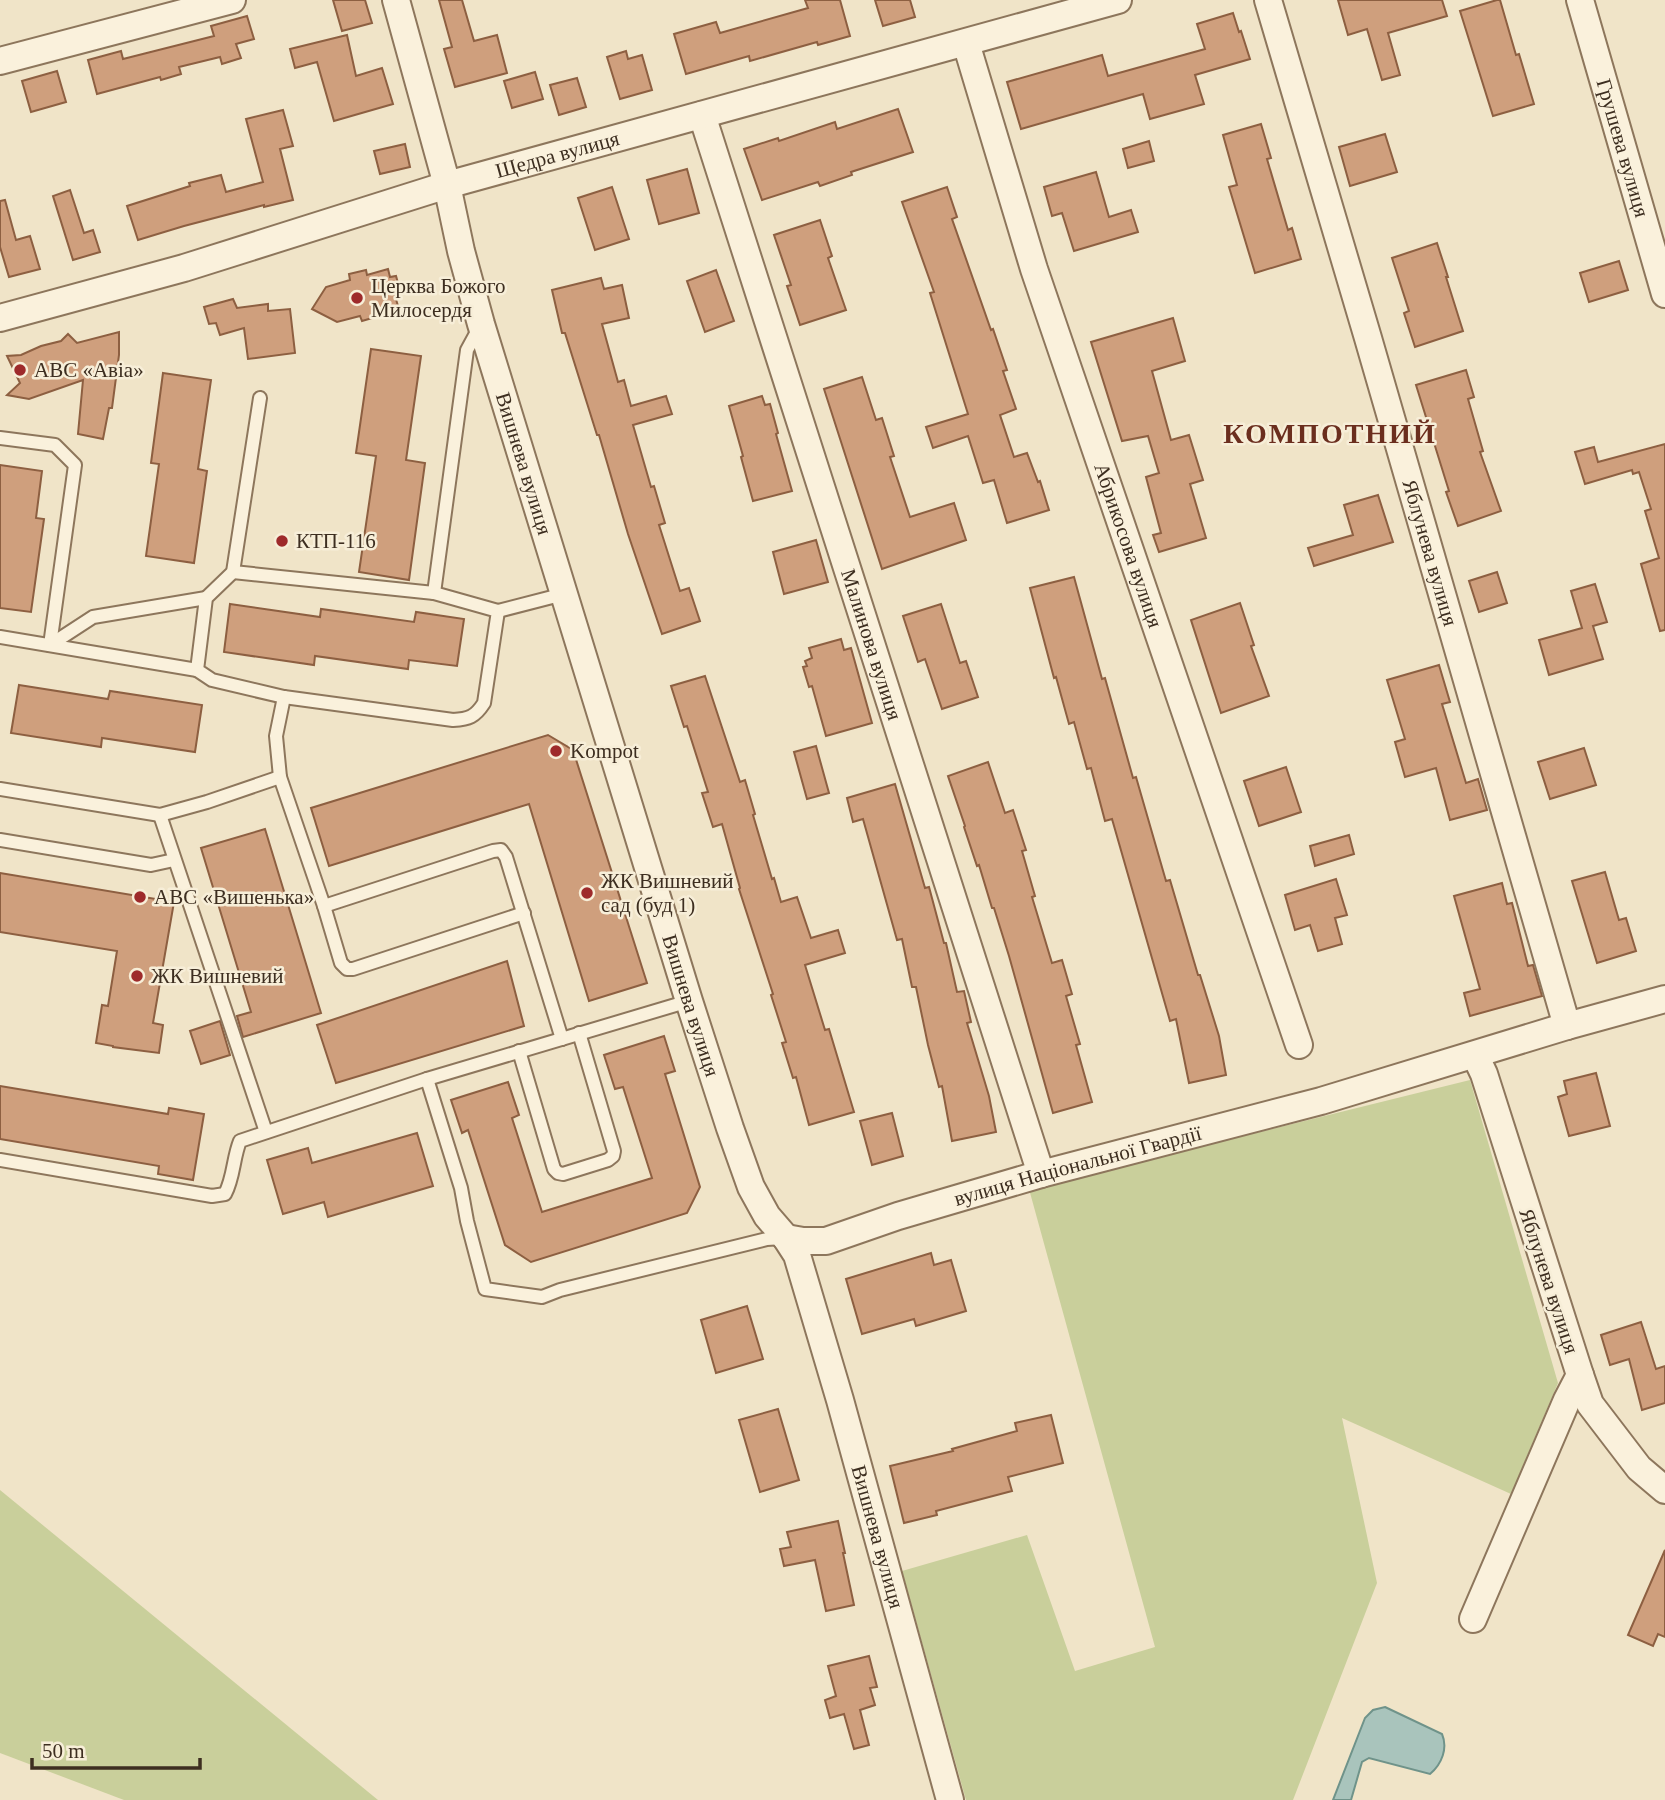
<svg xmlns="http://www.w3.org/2000/svg" width="1665" height="1800" font-family="'Times New Roman',serif">
	<style>
		.green { fill: #c9cf9b }
		.water { fill: #a9c4bc; stroke: #6f938a; stroke-width: 2 }
		.building { fill: #cf9f7d; stroke: #8d5f41; stroke-width: 2 }
		.lines { fill: none; stroke-linecap: round; stroke-linejoin: round }
		.lane-casing { stroke: #8d765c; stroke-width: 16 }
		.street-casing { stroke: #8d765c; stroke-width: 30 }
		.lane { stroke: #faf1dc; stroke-width: 12 }
		.street { stroke: #faf1dc; stroke-width: 26 }
		.poi-dot { fill: #9e2a2b; stroke: #f7eed8; stroke-width: 2.5 }
		.labels { text-anchor: middle; dominant-baseline: central; stroke-width: 5; stroke-linejoin: round; paint-order: stroke }
		.street-label { font-size: 21px; fill: #3d2e20; stroke: #f7eed8 }
		.poi-label { font-size: 21px; fill: #3d2e20; stroke: #f7eed8; text-anchor: start }
		.district-label { font-size: 28px; font-weight: bold; letter-spacing: 2px; fill: #6b2e1e; stroke: #f7eed8 }
	</style>
	<rect width="100%" height="100%" fill="#f0e4c8"/>
	<!-- green -->
	<g class="green">
		<polygon points="1470,1080 1558,1383 1511,1494 1342,1418 1377,1583 1293,1800 966,1800 902,1571 1027,1535 1075,1671 1155,1647 1029,1189"/>
		<polygon points="0,1490 378,1800 124,1800 0,1753"/>
	</g>
	<!-- water -->
	<path class="water" d="M 1385,1707 L 1442,1734 C 1448,1748 1442,1764 1430,1774 L 1369,1758 L 1362,1762 L 1351,1800 L 1333,1800 L 1365,1718 L 1373,1710 Z"/>
	<!-- building -->
	<g class="building">
		<polygon points="333,0 365,0 372,23 342,31"/>
		<polygon points="439,0 462,0 474,41 497,35 507,73 455,87 444,49 452,47"/>
		<polygon points="805,0 840,0 850,36 818,45 817,42 750,61 749,56 686,74 674,34 716,22 720,33 808,8"/>
		<polygon points="875,0 910,0 915,17 883,26"/>
		<polygon points="1338,0 1442,0 1447,16 1388,33 1400,75 1382,80 1367,29 1348,35"/>
		<polygon points="1497,0 1500,0 1516,55 1519,54 1534,104 1493,116 1460,11"/>
		<polygon points="1233,13 1239,32 1241,31 1250,59 1195,75 1204,104 1150,119 1143,94 1021,129 1007,82 1102,55 1108,76 1205,49 1197,24"/>
		<polygon points="247,16 254,39 236,44 241,58 222,64 220,57 179,67 181,74 161,80 160,77 97,94 88,60 121,51 123,59 214,36 211,26"/>
		<polygon points="347,35 356,76 382,68 393,104 334,121 317,62 295,68 290,49"/>
		<polygon points="626,51 628,59 642,55 652,90 620,99 607,57"/>
		<polygon points="57,71 66,102 31,112 22,81"/>
		<polygon points="535,72 543,99 512,108 504,81"/>
		<polygon points="577,78 586,107 559,115 550,85"/>
		<polygon points="898,109 913,152 851,172 852,175 820,186 818,182 762,200 744,149 778,138 779,141 835,122 837,129"/>
		<polygon points="283,110 293,146 280,149 293,200 264,207 264,205 184,226 138,240 127,206 190,186 189,183 221,175 226,192 263,182 246,119"/>
		<polygon points="1261,124 1271,158 1267,159 1288,230 1292,228 1301,259 1255,273 1229,187 1237,185 1223,135"/>
		<polygon points="1385,134 1397,172 1350,186 1339,147"/>
		<polygon points="1149,141 1154,161 1128,168 1123,149"/>
		<polygon points="405,144 410,167 380,174 374,151"/>
		<polygon points="687,169 699,213 659,224 647,180"/>
		<polygon points="1096,172 1109,217 1131,210 1138,232 1074,251 1062,213 1052,216 1044,187"/>
		<polygon points="612,187 629,239 595,250 578,198"/>
		<polygon points="947,187 957,217 952,219 991,330 993,329 1007,370 1003,371 1016,409 1000,415 1014,457 1027,453 1038,482 1040,481 1049,510 1007,523 994,480 983,483 968,436 933,448 926,427 968,414 930,293 934,292 902,202"/>
		<polygon points="70,190 84,233 93,230 100,252 73,260 53,196"/>
		<polygon points="5,200 16,240 30,236 40,269 9,277 0,247 0,201"/>
		<polygon points="820,220 832,256 828,258 846,310 800,325 787,286 791,285 774,235"/>
		<polygon points="1437,243 1448,277 1446,277 1463,331 1415,347 1404,313 1409,311 1392,258"/>
		<polygon points="1619,261 1628,290 1589,302 1580,273"/>
		<polygon points="388,269 390,277 396,276 401,294 395,296 398,306 378,311 379,316 362,321 360,316 337,322 312,309 326,287 350,280 349,274 366,270 367,275"/>
		<polygon points="716,270 734,321 705,332 687,281"/>
		<polygon points="601,278 604,289 622,285 629,318 602,324 618,382 624,380 631,406 666,396 672,414 633,425 651,487 654,486 665,523 659,525 680,591 689,588 700,621 662,634 628,534 599,435 597,435 565,333 562,333 552,290"/>
		<polygon points="233,299 237,308 268,304 268,311 290,309 295,353 248,359 244,328 220,335 216,323 209,324 204,307"/>
		<polygon points="1173,318 1185,361 1152,371 1171,440 1189,435 1203,480 1190,484 1206,538 1159,552 1153,535 1161,533 1146,477 1159,473 1148,436 1122,441 1091,342"/>
		<polygon points="119,332 119,355 112,408 109,408 103,439 78,434 83,380 29,399 7,395 20,383 7,356 21,355 41,346 61,341 68,334 77,343"/>
		<polygon points="371,349 421,356 406,460 425,463 409,580 359,572 376,456 356,453"/>
		<polygon points="1466,370 1474,397 1468,399 1483,451 1480,452 1501,511 1458,526 1446,492 1449,491 1416,385"/>
		<polygon points="163,373 211,380 198,469 207,471 194,563 146,556 159,464 151,463"/>
		<polygon points="862,377 876,420 882,418 894,456 890,457 910,517 954,503 966,540 882,569 824,389"/>
		<polygon points="762,396 765,405 770,404 778,433 776,434 792,491 753,501 741,457 743,456 729,406"/>
		<polygon points="1665,444 1665,630 1660,631 1641,564 1659,558 1645,511 1651,509 1639,472 1633,474 1632,470 1585,484 1575,452 1594,447 1598,462"/>
		<polygon points="0,465 42,471 36,518 44,519 31,612 0,608"/>
		<polygon points="1378,495 1393,542 1314,566 1308,548 1353,535 1344,505"/>
		<polygon points="816,540 828,582 784,594 773,552"/>
		<polygon points="1497,572 1507,603 1479,612 1469,581"/>
		<polygon points="1074,577 1102,679 1105,678 1133,778 1136,777 1166,881 1170,880 1198,975 1200,975 1219,1036 1226,1075 1189,1083 1176,1019 1170,1021 1112,819 1105,821 1091,768 1087,769 1074,722 1069,724 1056,677 1054,678 1030,588"/>
		<polygon points="1595,584 1607,622 1593,626 1603,659 1549,675 1539,640 1582,628 1571,591"/>
		<polygon points="1240,603 1254,645 1251,646 1269,696 1221,713 1191,620"/>
		<polygon points="230,604 320,617 321,609 414,622 416,612 464,619 457,666 409,660 408,669 315,656 314,665 224,652"/>
		<polygon points="941,604 960,663 966,661 978,697 942,709 925,659 918,662 903,616"/>
		<polygon points="841,639 844,650 851,648 872,723 826,736 812,686 809,687 803,667 807,666 805,661 812,658 809,648"/>
		<polygon points="1439,665 1450,702 1442,704 1466,783 1478,779 1487,810 1450,820 1436,768 1405,777 1395,742 1405,739 1387,680"/>
		<polygon points="705,676 740,782 745,780 755,814 753,815 772,879 774,878 781,902 797,897 811,938 838,930 845,953 805,965 825,1030 829,1029 854,1112 809,1125 796,1077 793,1078 782,1043 786,1042 771,995 773,994 739,889 740,888 722,824 713,827 702,793 708,792 687,726 684,727 671,686"/>
		<polygon points="19,685 108,699 110,691 202,705 195,752 102,738 101,747 11,733"/>
		<polygon points="548,735 573,750 647,983 589,1001 529,804 329,866 311,808"/>
		<polygon points="816,746 829,793 807,799 794,752"/>
		<polygon points="1584,748 1596,785 1550,799 1538,762"/>
		<polygon points="988,762 1005,813 1013,810 1026,850 1022,851 1035,896 1032,897 1052,963 1062,960 1072,994 1066,996 1080,1044 1076,1045 1092,1102 1053,1113 1009,956 994,908 992,908 979,865 977,866 964,827 965,826 948,776"/>
		<polygon points="1286,767 1301,812 1259,826 1244,781"/>
		<polygon points="895,784 925,888 929,887 944,943 946,943 957,992 964,991 971,1022 967,1023 989,1096 996,1132 952,1141 942,1086 939,1087 928,1045 916,987 912,987 902,939 897,940 863,819 853,822 847,798"/>
		<polygon points="265,829 321,1013 243,1037 237,1016 251,1012 201,848"/>
		<polygon points="1349,835 1354,854 1315,866 1310,846"/>
		<polygon points="1605,872 1619,920 1626,918 1636,951 1597,963 1572,881"/>
		<polygon points="0,873 174,902 153,1023 163,1025 159,1053 113,1047 113,1046 96,1043 102,1005 108,1006 117,951 0,932"/>
		<polygon points="1336,879 1347,915 1335,918 1342,944 1318,951 1310,925 1295,930 1285,895"/>
		<polygon points="1502,883 1507,904 1512,903 1528,966 1533,965 1542,996 1470,1016 1464,993 1480,989 1454,896"/>
		<polygon points="507,961 524,1026 336,1083 317,1025"/>
		<polygon points="220,1021 230,1055 201,1064 190,1031"/>
		<polygon points="664,1036 675,1071 665,1074 700,1187 687,1213 531,1262 505,1245 468,1130 462,1133 451,1100 508,1082 519,1115 512,1118 542,1212 652,1178 623,1087 615,1089 604,1055"/>
		<polygon points="1596,1073 1610,1126 1569,1136 1558,1097 1567,1094 1564,1081"/>
		<polygon points="0,1086 168,1114 169,1108 204,1114 193,1180 158,1174 159,1166 0,1139"/>
		<polygon points="892,1113 903,1156 872,1165 860,1121"/>
		<polygon points="417,1133 433,1186 328,1217 324,1202 283,1214 267,1160 308,1148 312,1163"/>
		<polygon points="931,1253 934,1265 951,1260 966,1311 916,1326 914,1319 862,1334 846,1279"/>
		<polygon points="747,1306 763,1359 716,1373 701,1320"/>
		<polygon points="1641,1322 1656,1369 1665,1366 1665,1403 1642,1410 1629,1359 1610,1365 1601,1335"/>
		<polygon points="778,1409 799,1480 760,1492 739,1420"/>
		<polygon points="1051,1415 1063,1463 1008,1477 1012,1491 936,1511 937,1515 904,1523 890,1466 953,1451 952,1449 1017,1431 1015,1423"/>
		<polygon points="838,1521 845,1553 843,1553 854,1605 826,1611 815,1560 784,1566 780,1549 791,1547 787,1532"/>
		<polygon points="1665,1550 1665,1637 1658,1634 1653,1646 1628,1635"/>
		<polygon points="869,1656 877,1687 870,1688 875,1705 860,1710 869,1745 854,1749 844,1714 830,1718 825,1700 836,1696 828,1666"/>
	</g>
	<g class="lines">
		<defs>
			<g id="lane">
				<path d="M 260,398 L 233,572 L 206,598 L 197,670 L 212,680 L 284,697 L 453,720 C 469,719 475,717 484,703 L 498,611 L 434,593 L 467,350 L 479,328"/>
				<polyline points="0,438 55,445 75,465 50,645"/>
				<polyline points="233,572 434,593"/>
				<polyline points="498,611 564,594"/>
				<polyline points="0,637 197,670"/>
				<polyline points="50,645 93,617 206,598"/>
				<polyline points="284,697 276,736 280,777 324,906 341,963 347,969 353,969 524,913"/>
				<polyline points="0,789 160,815 207,802 280,777"/>
				<polyline points="160,815 266,1132"/>
				<polyline points="0,840 151,865 174,860"/>
				<polyline points="324,906 493,851 501,850 506,857 562,1039"/>
				<polyline points="519,1051 554,1169 558,1173 563,1174 608,1160 613,1156 614,1151 579,1033"/>
				<polyline points="427,1079 461,1188 467,1221 485,1289 542,1297 560,1290 767,1239 783,1238"/>
				<path d="M 0,1160 L 212,1196 L 225,1194 C 234,1177 233,1158 240,1141 L 427,1079 L 689,1001"/>
			</g>
			<g id="street">
				<path id="s1" d="M 396,0 L 447,185 L 461,251 L 481,324 L 689,1001 L 730,1128 L 751,1187 L 767,1216 L 786,1238 L 797,1255 L 840,1400 L 950,1800"/>
				<path id="s2" d="M 1268,0 L 1368,338 L 1567,1026"/>
				<path id="s3" d="M 1580,0 L 1665,294"/>
				<path id="s4" d="M 966,43 L 1034,269 L 1299,1045"/>
				<polyline points="0,61 232,0"/>
				<path id="s5" d="M 702,115 L 1041,1174"/>
				<path id="s6" d="M 0,318 L 184,268 L 447,185 L 1118,0"/>
				<path id="s7" d="M 786,1238 L 803,1241 L 826,1241 L 898,1216 L 1041,1174 L 1321,1101 L 1567,1026 L 1665,999"/>
				<polyline points="1580,1375 1590,1404 1639,1468 1665,1490"/>
				<polyline points="1473,1619 1567,1400 1580,1375 1484,1074 1475,1055"/>
			</g>
		</defs>
		<!-- lane casing -->
		<use href="#lane" class="lane-casing"/>
		<!-- street casing -->
		<use href="#street" class="street-casing"/>
		<!-- lane -->
		<use href="#lane" class="lane"/>
		<!-- street -->
		<use href="#street" class="street"/>
	</g>
	<!-- markers -->
	<g class="poi-dot">
		<circle cx="357" cy="298" r="7"/>
		<circle cx="20" cy="370" r="7"/>
		<circle cx="282" cy="541" r="7"/>
		<circle cx="556" cy="751" r="7"/>
		<circle cx="587" cy="893" r="7"/>
		<circle cx="140" cy="897" r="7"/>
		<circle cx="137" cy="976" r="7"/>
	</g>
	<g class="labels">
		<!-- street labels -->
		<g class="street-label">
			<text stroke="none"><textPath href="#s3" startOffset="154">Грушева вулиця</textPath></text>
			<text stroke="none"><textPath href="#s6" startOffset="581">Щедра вулиця</textPath></text>
			<text stroke="none"><textPath href="#s1" startOffset="481">Вишнева вулиця</textPath></text>
			<text stroke="none"><textPath href="#s4" startOffset="528">Абрикосова вулиця</textPath></text>
			<text stroke="none"><textPath href="#s2" startOffset="576">Яблунева вулиця</textPath></text>
			<text stroke="none"><textPath href="#s5" startOffset="556">Малинова вулиця</textPath></text>
			<text stroke="none"><textPath href="#s1" startOffset="1048">Вишнева вулиця</textPath></text>
			<text stroke="none"><textPath href="#s7" startOffset="303">вулиця Національної Гвардії</textPath></text>
			<text transform="translate(1549 1281) rotate(72)">Яблунева вулиця</text>
			<text stroke="none"><textPath href="#s1" startOffset="1615">Вишнева вулиця</textPath></text>
		</g>
		<!-- poi labels -->
		<g class="poi-label">
			<text x="371" y="286">Церква Божого<tspan x="371" dy="24">Милосердя</tspan></text>
			<text x="34" y="370">ABC «Авіа»</text>
			<text x="296" y="541">КТП-116</text>
			<text x="570" y="751">Kompot</text>
			<text x="601" y="881">ЖК Вишневий<tspan x="601" dy="24">сад (буд 1)</tspan></text>
			<text x="154" y="897">ABC «Вишенька»</text>
			<text x="151" y="976">ЖК Вишневий</text>
		</g>
		<!-- district labels -->
		<g class="district-label">
			<text x="1330" y="433">КОМПОТНИЙ</text>
		</g>
	</g>
	<!-- scale -->
	<path d="M32 1758v10h168v-10" fill="none" stroke="#3d2e20" stroke-width="3.5"/>
	<text x="42" y="1758" font-size="21" fill="#3d2e20" stroke="#f7eed8" stroke-width="5" paint-order="stroke">50 m</text>
</svg>
